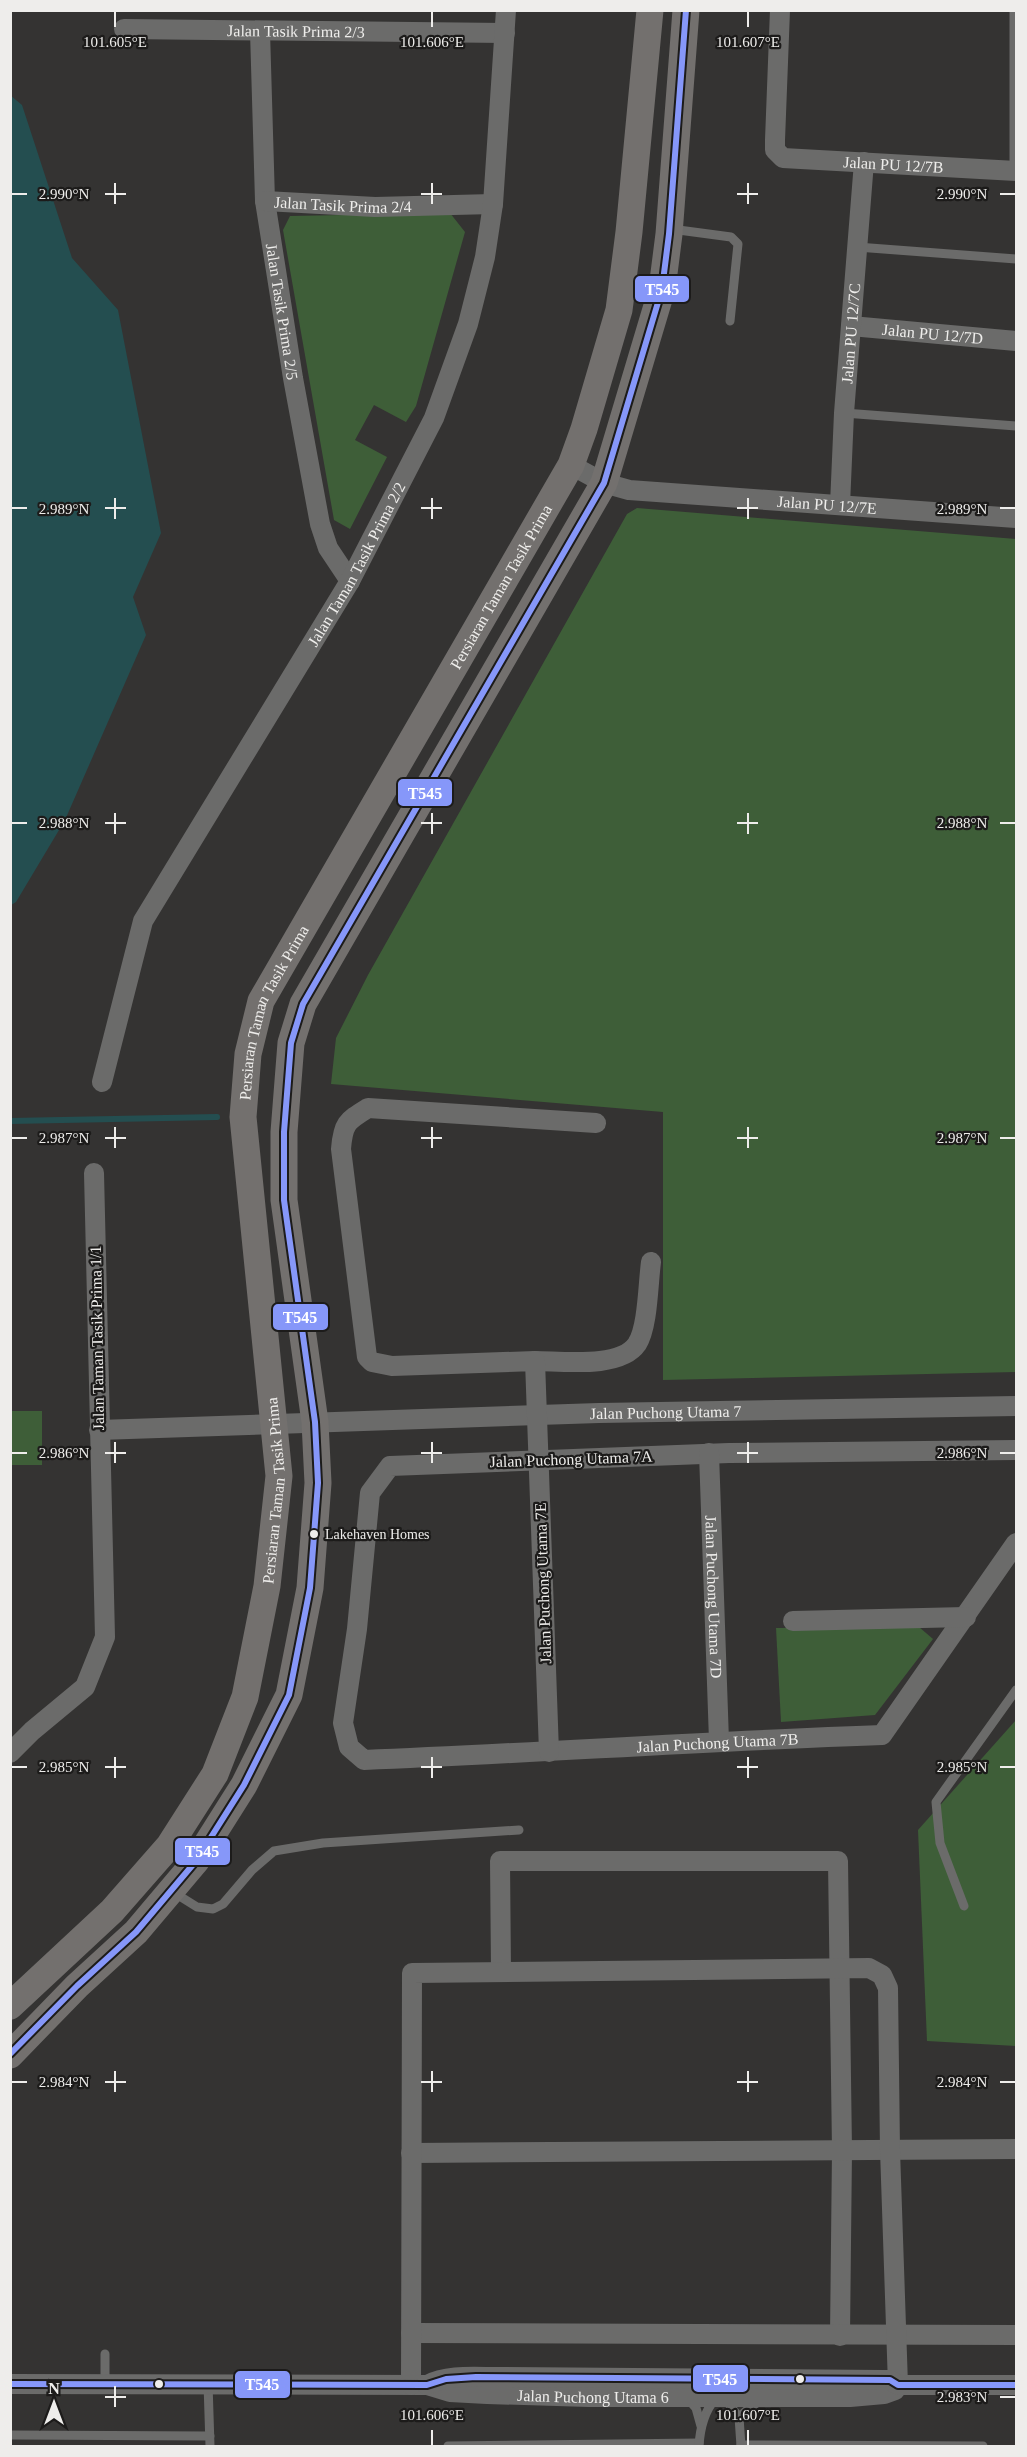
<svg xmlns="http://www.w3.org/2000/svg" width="1027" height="2457" font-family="'Times New Roman',serif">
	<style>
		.green { fill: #3e5e38 }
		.water { fill: #244e50 }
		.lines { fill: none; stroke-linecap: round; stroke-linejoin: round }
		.stream { stroke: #244e50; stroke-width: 6 }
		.service { stroke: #6b6b6a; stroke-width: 9 }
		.minor { stroke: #6b6b6a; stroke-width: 20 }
		.secondary { stroke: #73706e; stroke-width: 27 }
		.bus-1-casing { stroke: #1c1b1a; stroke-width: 10 }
		.bus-1 { stroke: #8697f9; stroke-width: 6 }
		.ticks { fill: none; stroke: #eeedeb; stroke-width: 2 }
		.bus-dot { fill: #eeedeb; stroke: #1c1b1a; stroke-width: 2 }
		.labels { text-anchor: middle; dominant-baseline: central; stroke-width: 4.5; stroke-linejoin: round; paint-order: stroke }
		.bus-label { font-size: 14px; fill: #eeedeb; stroke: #1c1b1a; text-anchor: start }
		.street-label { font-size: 16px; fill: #eeedeb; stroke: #1c1b1a }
		.ticks-label { font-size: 15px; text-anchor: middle; fill: #eeedeb; stroke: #1c1b1a; stroke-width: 4.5; stroke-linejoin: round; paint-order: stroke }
		.line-badge { stroke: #1c1b1a; stroke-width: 2 }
		.badge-label { font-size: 16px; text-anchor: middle; font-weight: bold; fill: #fff }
	</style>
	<rect width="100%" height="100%" fill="#343332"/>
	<!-- green -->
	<g class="green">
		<polygon points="450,213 465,232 416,406 406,422 374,405 355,440 387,457 350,529 334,520 283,230 290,216"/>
		<polygon points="637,508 1016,539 1016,1372 663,1380 663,1112 331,1084 336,1038 368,975 627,514"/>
		<rect x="11" y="1411" width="31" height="54"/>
		<polygon points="919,1627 933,1639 875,1715 781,1722 776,1628"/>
		<polygon points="1016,1720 1016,2046 927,2041 918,1830"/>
	</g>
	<!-- water -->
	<polygon class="water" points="10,95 22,105 72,258 118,310 161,533 133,597 146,635 65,820 16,902 11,905"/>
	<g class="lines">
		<!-- stream -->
		<polyline class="stream" points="10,1121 217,1117"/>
		<!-- service -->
		<g class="service">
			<polyline points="1014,171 1014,10"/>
			<polyline points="671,229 731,237 738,244 730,321"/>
			<polyline points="857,247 1016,259"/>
			<polyline points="844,413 1016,426"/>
			<polyline points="173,1892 197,1907 213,1909 223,1904 252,1870 274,1851 323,1843 519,1830"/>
			<polyline points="964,1906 940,1843 936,1802 1016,1690"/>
			<polyline points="105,2354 105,2383"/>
			<polyline points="208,2383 210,2446"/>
			<polyline points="688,2399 696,2408 701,2426"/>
			<polyline points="725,2399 739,2417 741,2446"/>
			<polyline points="739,2417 748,2409 760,2401"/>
			<polyline points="10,2435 210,2436"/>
			<polyline points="741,2445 983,2446"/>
			<polyline points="448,2446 699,2443"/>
			<path d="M 699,2446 C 700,2429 704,2412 715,2399"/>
		</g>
		<!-- minor -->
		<g class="minor">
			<path id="s1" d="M 780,10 L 775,140 L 775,150 L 783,158 L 1016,171"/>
			<path id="s2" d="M 124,29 L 505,33"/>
			<path id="s3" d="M 260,31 L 265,201 L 293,378 L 320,524 L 328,548 L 350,581"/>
			<path id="s4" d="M 265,201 L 375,207 L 493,204"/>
			<path id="s5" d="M 851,326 L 1016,341"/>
			<path id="s6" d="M 571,465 L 604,483 L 629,490 L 1016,518"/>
			<path id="s7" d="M 840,505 L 844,413 L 864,162"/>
			<path id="s8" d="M 102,1082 L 143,921 L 350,581 L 434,418 L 468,324 L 485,257 L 493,204 L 506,10"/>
			<path d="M 535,1361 C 562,1361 620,1369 637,1344 C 648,1327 648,1284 651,1262"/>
			<path id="s9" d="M 99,1430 L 599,1413 L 1016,1406"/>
			<path id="s10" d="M 1016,1450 L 729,1453 L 390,1466 L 370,1493 L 357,1629 L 343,1723 L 349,1747 L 364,1760 C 537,1753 709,1741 882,1735 L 1016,1543"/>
			<path id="s11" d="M 709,1453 L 719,1741"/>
			<polyline points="793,1621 966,1617"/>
			<path d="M 549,1752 L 535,1361 L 392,1366 L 372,1362 L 367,1357 L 341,1149 C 343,1123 347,1121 368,1108 L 596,1123"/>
			<polyline points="10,1753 32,1731 85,1687 105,1637 94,1173"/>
			<polyline points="501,1972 500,1861 838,1861 842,2150 840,2336"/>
			<polyline points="411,2153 1016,2149"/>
			<polyline points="411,2333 1016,2335"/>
			<path id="s12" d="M 10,2384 L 427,2385 L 450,2392 L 487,2394 L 589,2397 L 850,2397 L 884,2394 L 895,2390 L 898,2385"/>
			<polyline points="411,2385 412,1973 869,1968 882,1975 888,1988 890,2150 898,2385"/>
			<path d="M 427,2385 C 450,2373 481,2378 507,2377 L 883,2380 L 890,2380 L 898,2385 L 1016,2385"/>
		</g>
		<!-- secondary -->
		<g class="secondary">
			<path id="s13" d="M 10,2006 L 112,1911 L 169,1846 L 215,1774 L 245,1697 L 267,1586 L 279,1476 L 243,1117 L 248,1054 L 261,1001 L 571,465 L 584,429 L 619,310 L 629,232 L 650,10"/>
			<polyline points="10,2055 77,1986 136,1932 196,1861 244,1785 289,1695 310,1588 318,1483 315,1422 284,1200 284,1132 291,1043 303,1004 604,483 662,289 669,234 686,10"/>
		</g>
		<defs>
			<g id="bus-1">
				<polyline points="10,2054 77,1986 136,1932 196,1861 244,1785 289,1695 310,1588 318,1483 315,1422 284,1200 284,1132 291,1043 303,1004 604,483 662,289 669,234 686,10"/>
				<polyline points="10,2384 427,2385 446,2379 476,2377 890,2380 898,2385 1016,2385"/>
			</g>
		</defs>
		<!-- bus-1 casing -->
		<use href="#bus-1" class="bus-1-casing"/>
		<!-- bus-1 -->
		<use href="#bus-1" class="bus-1"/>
	</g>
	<!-- ticks -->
	<path class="ticks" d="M 115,12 L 115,27M 432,12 L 432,27M 748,12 L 748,27M 115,183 L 115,204M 432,183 L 432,204M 748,183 L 748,204M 12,194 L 27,194M 105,194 L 126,194M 421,194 L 442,194M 737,194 L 758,194M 1000,194 L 1015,194M 115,498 L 115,519M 432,498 L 432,519M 748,498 L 748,519M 12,508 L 27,508M 105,508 L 126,508M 421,508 L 442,508M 737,508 L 758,508M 1000,508 L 1015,508M 115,813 L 115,834M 432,813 L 432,834M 748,813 L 748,834M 12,823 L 27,823M 105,823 L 126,823M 421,823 L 442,823M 737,823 L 758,823M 1000,823 L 1015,823M 115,1127 L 115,1148M 432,1127 L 432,1148M 748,1127 L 748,1148M 12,1138 L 27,1138M 105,1138 L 126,1138M 421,1138 L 442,1138M 737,1138 L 758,1138M 1000,1138 L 1015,1138M 115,1442 L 115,1463M 432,1442 L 432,1463M 748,1442 L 748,1463M 12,1453 L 27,1453M 105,1453 L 126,1453M 421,1453 L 442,1453M 737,1453 L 758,1453M 1000,1453 L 1015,1453M 115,1757 L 115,1778M 432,1757 L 432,1778M 748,1757 L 748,1778M 12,1767 L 27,1767M 105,1767 L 126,1767M 421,1767 L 442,1767M 737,1767 L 758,1767M 1000,1767 L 1015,1767M 115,2071 L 115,2092M 432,2071 L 432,2092M 748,2071 L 748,2092M 12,2082 L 27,2082M 105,2082 L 126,2082M 421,2082 L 442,2082M 737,2082 L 758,2082M 1000,2082 L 1015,2082M 115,2386 L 115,2407M 105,2397 L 126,2397M 1000,2397 L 1015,2397M 432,2430 L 432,2445M 748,2430 L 748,2445"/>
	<!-- markers -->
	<g class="bus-dot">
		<circle cx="314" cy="1534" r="5"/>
		<circle cx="800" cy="2379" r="5"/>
		<circle cx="159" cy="2384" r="5"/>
	</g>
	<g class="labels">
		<!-- bus labels -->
		<g class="bus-label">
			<text x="325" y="1534">Lakehaven Homes</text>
		</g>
		<!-- street labels -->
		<g class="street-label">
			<text stroke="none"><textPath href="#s2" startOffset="172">Jalan Tasik Prima 2/3</textPath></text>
			<text stroke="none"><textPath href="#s1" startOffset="262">Jalan PU 12/7B</textPath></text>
			<text stroke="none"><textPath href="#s4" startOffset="78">Jalan Tasik Prima 2/4</textPath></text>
			<text stroke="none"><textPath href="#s3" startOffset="282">Jalan Tasik Prima 2/5</textPath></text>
			<text stroke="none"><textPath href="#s7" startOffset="172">Jalan PU 12/7C</textPath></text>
			<text stroke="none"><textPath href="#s5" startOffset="82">Jalan PU 12/7D</textPath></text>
			<text stroke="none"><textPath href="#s6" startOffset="262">Jalan PU 12/7E</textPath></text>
			<text stroke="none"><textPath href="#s8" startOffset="582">Jalan Taman Tasik Prima 2/2</textPath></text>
			<text stroke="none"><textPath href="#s13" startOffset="1575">Persiaran Taman Tasik Prima</textPath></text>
			<text stroke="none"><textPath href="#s13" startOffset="1089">Persiaran Taman Tasik Prima</textPath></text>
			<text transform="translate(97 1338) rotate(-91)">Jalan Taman Tasik Prima 1/1</text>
			<text stroke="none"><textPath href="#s9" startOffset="567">Jalan Puchong Utama 7</textPath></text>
			<text transform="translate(571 1459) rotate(-2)">Jalan Puchong Utama 7A</text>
			<text stroke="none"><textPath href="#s13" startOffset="603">Persiaran Taman Tasik Prima</textPath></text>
			<text transform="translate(543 1583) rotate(-92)">Jalan Puchong Utama 7E</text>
			<text stroke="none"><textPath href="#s11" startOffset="144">Jalan Puchong Utama 7D</textPath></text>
			<text stroke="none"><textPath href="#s10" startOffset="1290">Jalan Puchong Utama 7B</textPath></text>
			<text stroke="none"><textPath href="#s12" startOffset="584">Jalan Puchong Utama 6</textPath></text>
		</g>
	</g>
	<g class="ticks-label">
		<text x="115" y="47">101.605°E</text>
		<text x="432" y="47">101.606°E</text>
		<text x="748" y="47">101.607°E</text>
		<text x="64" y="199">2.990°N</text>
		<text x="962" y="199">2.990°N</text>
		<text x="64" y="514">2.989°N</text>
		<text x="962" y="514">2.989°N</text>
		<text x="64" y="828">2.988°N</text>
		<text x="962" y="828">2.988°N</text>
		<text x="64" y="1143">2.987°N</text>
		<text x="962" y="1143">2.987°N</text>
		<text x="64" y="1458">2.986°N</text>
		<text x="962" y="1458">2.986°N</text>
		<text x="64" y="1772">2.985°N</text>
		<text x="962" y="1772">2.985°N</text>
		<text x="64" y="2087">2.984°N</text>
		<text x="962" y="2087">2.984°N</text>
		<text x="962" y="2402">2.983°N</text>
		<text x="432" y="2420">101.606°E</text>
		<text x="748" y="2420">101.607°E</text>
	</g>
	<g class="line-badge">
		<rect x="634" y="275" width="56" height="28" rx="6" fill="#8697f9"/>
		<rect x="397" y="778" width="56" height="29" rx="6" fill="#8697f9"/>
		<rect x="272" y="1303" width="57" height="28" rx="6" fill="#8697f9"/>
		<rect x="174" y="1837" width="57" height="29" rx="6" fill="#8697f9"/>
		<rect x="692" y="2364" width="57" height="29" rx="6" fill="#8697f9"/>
		<rect x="234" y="2370" width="57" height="29" rx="6" fill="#8697f9"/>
	</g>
	<g class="badge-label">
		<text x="662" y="295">T545</text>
		<text x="425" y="799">T545</text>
		<text x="300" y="1323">T545</text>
		<text x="202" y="1857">T545</text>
		<text x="720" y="2385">T545</text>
		<text x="262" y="2390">T545</text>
	</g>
	<!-- border -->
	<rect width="1027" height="2457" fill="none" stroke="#eeedeb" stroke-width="24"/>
	<!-- north arrow -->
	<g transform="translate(54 2403)" stroke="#1c1b1a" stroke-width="4.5" paint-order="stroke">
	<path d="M0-4.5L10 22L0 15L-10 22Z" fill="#eeedeb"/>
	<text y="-9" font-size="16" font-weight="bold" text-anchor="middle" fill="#eeedeb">N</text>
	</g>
</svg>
